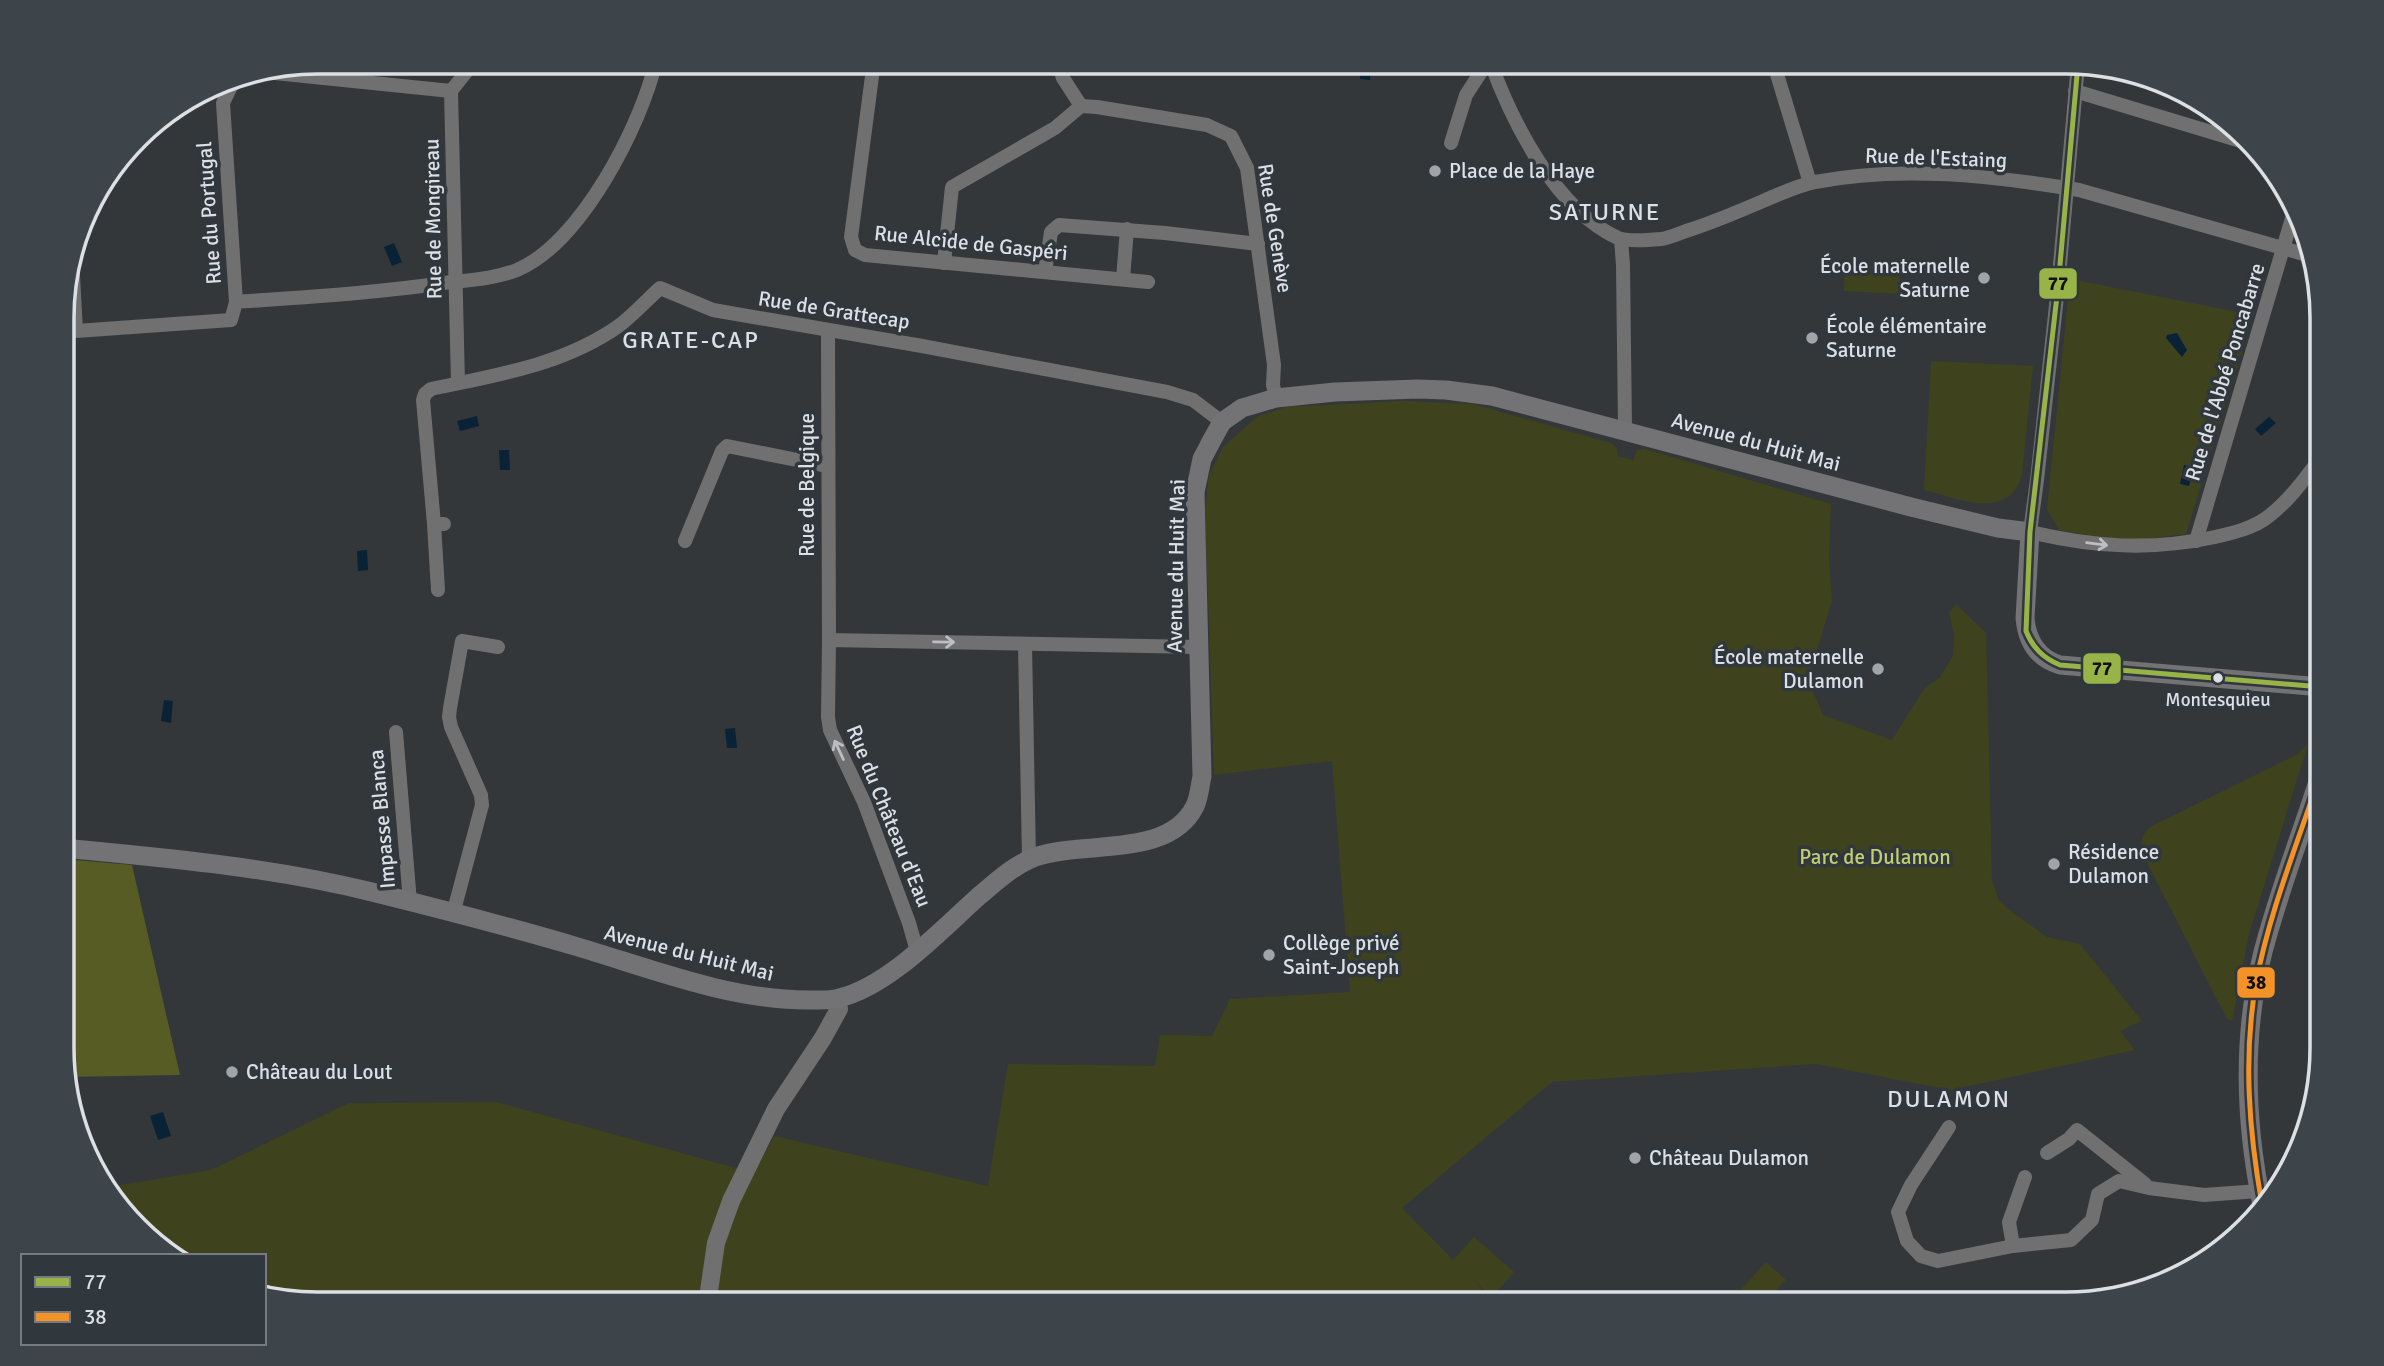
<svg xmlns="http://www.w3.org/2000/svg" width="2384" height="1366" font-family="Signika,sans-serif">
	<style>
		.green { fill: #3e431d }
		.forest { fill: #565c24 }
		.water { fill: #092236 }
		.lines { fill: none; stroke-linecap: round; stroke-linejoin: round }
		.minor { stroke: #707071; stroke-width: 14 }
		.tertiary { stroke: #707071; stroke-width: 18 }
		.secondary { stroke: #737275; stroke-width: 19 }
		.bus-1-casing { stroke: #30373d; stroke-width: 10 }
		.bus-2-casing { stroke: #30373d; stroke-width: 10 }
		.bus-1 { stroke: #98b449; stroke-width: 5 }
		.bus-2 { stroke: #f39227; stroke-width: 5 }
		.oneway { stroke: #bcbec2 }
		.poi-dot { fill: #a1a5a9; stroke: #30373d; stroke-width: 2.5 }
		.bus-dot { fill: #dce0e5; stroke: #30373d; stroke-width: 2.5 }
		.labels { text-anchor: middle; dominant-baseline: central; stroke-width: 7; stroke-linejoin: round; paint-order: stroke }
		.bus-label { font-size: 19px; fill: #dce0e5; stroke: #30373d }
		.street-label { font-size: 21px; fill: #dce0e5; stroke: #30373d }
		.poi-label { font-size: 21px; fill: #dce0e5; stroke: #30373d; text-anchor: start }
		.park-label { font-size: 21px; fill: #c1ce70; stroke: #30373d }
		.quarter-label { font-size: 24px; letter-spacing: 2px; fill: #dce0e5; stroke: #30373d }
		.rim { fill: none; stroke: #dce0e5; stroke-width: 3.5 }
		.line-badge { stroke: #30373d; stroke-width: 2.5 }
		.pale-badge-label { font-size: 19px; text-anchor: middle; font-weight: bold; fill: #111 }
	</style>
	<rect width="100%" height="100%" fill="#33373a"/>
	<!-- green -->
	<g class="green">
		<polygon points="1845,265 1900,268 1899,294 1844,291"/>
		<polygon points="2070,279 2253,315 2186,534 2135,540 2098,537 2059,530 2047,509"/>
		<path d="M 1931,361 L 2033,366 L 2022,474 C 2010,522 1956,498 1924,490 Z"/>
		<polygon points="1404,401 1473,404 1611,443 1617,448 1618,456 1633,460 1637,450 1645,449 1831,504 1829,558 1832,600 1808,680 1823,715 1892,740 1924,689 1940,677 1953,656 1954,636 1949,613 1956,604 1986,633 1992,880 1999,900 2008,909 2047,937 2080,944 2142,1021 2120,1031 2135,1050 1951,1090 1816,1064 1552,1082 1402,1208 1453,1260 1474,1237 1514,1272 1492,1297 1472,1279 1496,1304 317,1305 264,1291 264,1256 174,1256 105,1191 103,1188 211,1170 349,1103 496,1102 754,1173 774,1136 988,1186 1008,1064 1155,1066 1160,1035 1212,1036 1230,999 1350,992 1332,761 1214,775 1205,511 1209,475 1223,447 1258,416 1286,407"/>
		<path d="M 2308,744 L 2249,934 L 2232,1021 L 2227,1019 L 2142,853 C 2140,842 2142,833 2152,826 L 2298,754 Z"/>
		<polygon points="1766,1262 1786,1280 1763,1304 1740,1304 1733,1298"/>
	</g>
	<!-- forest -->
	<polygon class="forest" points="63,859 132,865 180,1075 63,1077"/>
	<!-- water -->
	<g class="water">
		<polygon points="1361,61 1371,61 1370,80 1360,79"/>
		<polygon points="394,243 402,262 392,266 384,247"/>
		<polygon points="2177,333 2187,350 2182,357 2166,338 2167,335"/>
		<polygon points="477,416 479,426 460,431 457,421"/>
		<polygon points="2269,417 2276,423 2261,436 2255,429"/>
		<polygon points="499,450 509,450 510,470 500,470"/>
		<polygon points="2184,465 2194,467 2189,486 2180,484"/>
		<polygon points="367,550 368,570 358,571 357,551"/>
		<polygon points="164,700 173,701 171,723 161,721"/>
		<polygon points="735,728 737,748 727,748 725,729"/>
		<polygon points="163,1112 171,1136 158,1140 150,1116"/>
	</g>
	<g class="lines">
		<!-- minor -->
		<g class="minor">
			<polyline points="874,61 851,237 855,250 865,255 1148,282"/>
			<polyline points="1057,61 1063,78 1081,106"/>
			<path d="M 1490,61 C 1512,122 1556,210 1618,238 C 1628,242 1650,240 1661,239 C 1669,238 1678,234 1686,231 C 1715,222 1742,210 1770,198 C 1785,192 1799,185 1815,182 C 1901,165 1994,176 2079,190 L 2307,255"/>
			<polyline points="1773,61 1810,183"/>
			<path d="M 2078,64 L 2058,287 L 2037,480 L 2030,532 C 2094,547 2150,551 2215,537 C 2233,533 2254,528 2269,516 C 2290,500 2306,477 2322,456"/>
			<polyline points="265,72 451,91"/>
			<path d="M 243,76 L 233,82 L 223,103 L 236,302 C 306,297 375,293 444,283 C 468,280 494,279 517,270 C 581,243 641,126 656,61"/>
			<polyline points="2075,91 2244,142"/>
			<polyline points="1081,106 1097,107 1207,125 1231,136 1247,168 1274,365 1273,385 1276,398"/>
			<polyline points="1451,143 1466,95 1488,61"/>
			<polyline points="1621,239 1623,265 1625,429"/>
			<polyline points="72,257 76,331 231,320 236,302"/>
			<polyline points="944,263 952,187 1055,128 1081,106"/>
			<polyline points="1045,272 1051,232 1059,225 1165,233 1258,244"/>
			<polyline points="1123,279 1127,229"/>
			<polyline points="828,331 829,640"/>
			<polyline points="458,383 451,91 475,61"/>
			<polyline points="434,524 438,590"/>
			<path d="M 444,524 L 434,524 L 423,400 L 425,394 L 431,389 C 497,375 564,365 620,325 C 634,314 647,300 660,288 L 713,310 L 922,346 L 1167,392 L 1193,400 L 1222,422"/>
			<polyline points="685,541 722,451 727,446 827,466"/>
			<polyline points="2196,541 2293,215"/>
			<polyline points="1025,644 1029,860"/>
			<polyline points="396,732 410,902"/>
			<polyline points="453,914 482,805 481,795 451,727 449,717 450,708 462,641 498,647"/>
			<polyline points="917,951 909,923 864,802 830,730 828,717 829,640 1198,647"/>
			<polyline points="1949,1127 1911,1185 1898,1212 1907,1241 1921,1256 1938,1261 2013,1246 2071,1240 2092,1220 2098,1194 2119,1181 2149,1188 2204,1195 2259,1191"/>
			<polyline points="2047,1153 2069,1139 2077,1130 2145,1184"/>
			<polyline points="2013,1246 2009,1222 2025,1177"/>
		</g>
		<!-- tertiary -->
		<polyline class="tertiary" points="707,1305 716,1243 731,1201 776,1109 823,1038 839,1009 837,999"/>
		<!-- secondary -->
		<g class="secondary">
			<path d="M 63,848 C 167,858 271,867 372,892 C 441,909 510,927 578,947 C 652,969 730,1000 808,1000 C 818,1000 829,1001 839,998 C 888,987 942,929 979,896 C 997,881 1014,865 1035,857 C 1084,840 1169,859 1195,806 C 1199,798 1200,786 1202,776 L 1195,492 L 1202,459 L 1213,438 L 1222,422 L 1242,408 L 1276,398 L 1335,392 L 1418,389 L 1446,390 L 1492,396 L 1911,507 L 1998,528 L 2030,532 L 2025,618 C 2027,641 2037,658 2060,665 L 2322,687"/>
			<path d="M 2262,1205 C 2245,1122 2242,1035 2263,952 C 2279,890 2303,830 2322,769"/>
		</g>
		<defs>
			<path id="bus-1" d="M 2078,64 L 2058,287 L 2030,532 L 2026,631 C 2033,648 2043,658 2060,665 L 2322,687"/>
			<path id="bus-2" d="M 2262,1205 C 2249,1131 2243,1057 2256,983 C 2270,909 2299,840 2322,769"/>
		</defs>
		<!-- bus-1 casing -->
		<use href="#bus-1" class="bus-1-casing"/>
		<!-- bus-2 casing -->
		<use href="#bus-2" class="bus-2-casing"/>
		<!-- bus-1 -->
		<use href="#bus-1" class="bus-1"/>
		<!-- bus-2 -->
		<use href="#bus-2" class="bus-2"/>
	</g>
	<!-- one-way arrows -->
	<defs><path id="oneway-shaft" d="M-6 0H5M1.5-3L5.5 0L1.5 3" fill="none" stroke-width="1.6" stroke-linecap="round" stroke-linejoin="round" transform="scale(1.75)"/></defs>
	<g class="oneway">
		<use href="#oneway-shaft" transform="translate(2097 544) rotate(7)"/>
		<use href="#oneway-shaft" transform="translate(944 642) rotate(1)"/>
		<use href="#oneway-shaft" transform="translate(839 750) rotate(-115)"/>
	</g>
	<!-- markers -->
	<g class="poi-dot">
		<circle cx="1435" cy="171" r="7"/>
		<circle cx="1984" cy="278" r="7"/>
		<circle cx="1812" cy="338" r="7"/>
		<circle cx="1878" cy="669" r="7"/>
		<circle cx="2054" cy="864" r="7"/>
		<circle cx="1269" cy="955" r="7"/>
		<circle cx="232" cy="1072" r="7"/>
		<circle cx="1635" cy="1158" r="7"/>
	</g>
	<circle class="bus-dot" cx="2218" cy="678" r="6"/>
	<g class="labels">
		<!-- bus labels -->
		<g class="bus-label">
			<text x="2218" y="700">Montesquieu</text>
		</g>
		<!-- street labels -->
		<g class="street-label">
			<text transform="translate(1936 158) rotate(2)">Rue de l'Estaing</text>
			<text transform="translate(209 213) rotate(-94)">Rue du Portugal</text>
			<text transform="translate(433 219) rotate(-91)">Rue de Mongireau</text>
			<text transform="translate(1275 228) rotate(81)">Rue de Genève</text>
			<text transform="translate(971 243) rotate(6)">Rue Alcide de Gaspéri</text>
			<text transform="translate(834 310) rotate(9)">Rue de Grattecap</text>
			<text transform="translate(2225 372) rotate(-73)">Rue de l'Abbé Poncabarre</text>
			<text transform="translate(1756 442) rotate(15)">Avenue du Huit Mai</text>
			<text transform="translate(807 485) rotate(-90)">Rue de Belgique</text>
			<text transform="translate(1176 566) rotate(-89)">Avenue du Huit Mai</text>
			<text transform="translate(889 816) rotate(68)">Rue du Château d'Eau</text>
			<text transform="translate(382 819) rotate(-95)">Impasse Blanca</text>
			<text transform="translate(689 953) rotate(14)">Avenue du Huit Mai</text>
		</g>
		<!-- poi labels -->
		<g class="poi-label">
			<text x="1449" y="171">Place de la Haye</text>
			<text x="1970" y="266" text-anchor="end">École maternelle<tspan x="1970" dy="24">Saturne</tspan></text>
			<text x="1826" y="326">École élémentaire<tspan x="1826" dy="24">Saturne</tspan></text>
			<text x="1864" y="657" text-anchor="end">École maternelle<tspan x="1864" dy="24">Dulamon</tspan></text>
			<text x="2068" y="852">Résidence<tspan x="2068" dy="24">Dulamon</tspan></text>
			<text x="1283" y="943">Collège privé<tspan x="1283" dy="24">Saint-Joseph</tspan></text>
			<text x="246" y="1072">Château du Lout</text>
			<text x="1649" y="1158">Château Dulamon</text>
		</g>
		<!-- park labels -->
		<g class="park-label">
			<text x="1875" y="857">Parc de Dulamon</text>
		</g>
		<!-- quarter labels -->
		<g class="quarter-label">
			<text x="1605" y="212">SATURNE</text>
			<text x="691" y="340">GRATE-CAP</text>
			<text x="1949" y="1099">DULAMON</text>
		</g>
	</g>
	<!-- crop -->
	<path d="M0 0H2384V1366H0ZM318 74H2066A244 244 0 0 1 2310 318V1048A244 244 0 0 1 2066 1292H318A244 244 0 0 1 74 1048V318A244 244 0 0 1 318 74Z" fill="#3e454a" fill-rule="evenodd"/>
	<path class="rim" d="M318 74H2066A244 244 0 0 1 2310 318V1048A244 244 0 0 1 2066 1292H318A244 244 0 0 1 74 1048V318A244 244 0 0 1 318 74Z"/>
	<g class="line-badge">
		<rect x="2038" y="267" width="40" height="33" rx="7" fill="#98b449"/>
		<rect x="2082" y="652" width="40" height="33" rx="7" fill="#98b449"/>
		<rect x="2236" y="966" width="40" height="33" rx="7" fill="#f39227"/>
	</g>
	<g class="pale-badge-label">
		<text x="2058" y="290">77</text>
		<text x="2102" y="675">77</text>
		<text x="2256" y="989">38</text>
	</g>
	<!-- legend -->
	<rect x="21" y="1254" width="245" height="91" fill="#30373d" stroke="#757b80" stroke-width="2"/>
	<rect x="35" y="1277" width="35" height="10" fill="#98b449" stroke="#757b80" stroke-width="2"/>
	<text x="84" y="1289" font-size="21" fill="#dce0e5">77</text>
	<rect x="35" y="1312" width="35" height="10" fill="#f39227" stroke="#757b80" stroke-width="2"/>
	<text x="84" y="1324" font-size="21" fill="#dce0e5">38</text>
</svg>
